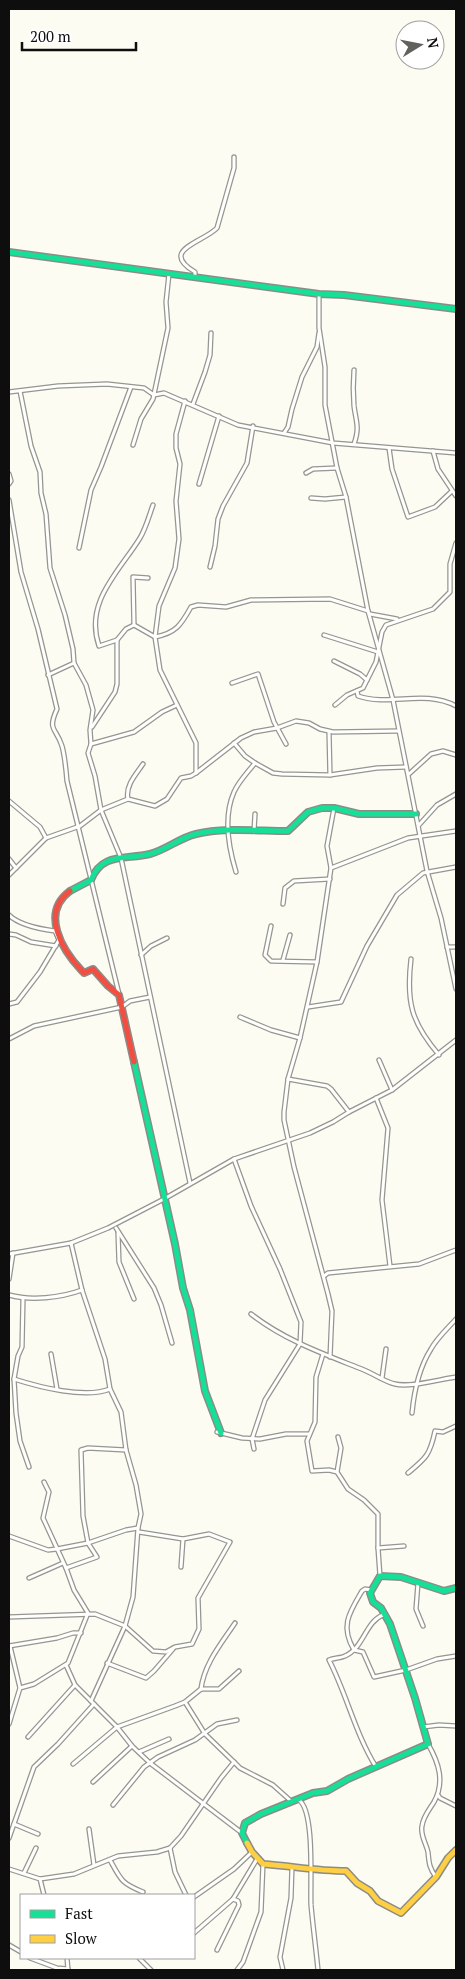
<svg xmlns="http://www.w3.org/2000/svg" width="465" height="1979" font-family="'PT Serif',serif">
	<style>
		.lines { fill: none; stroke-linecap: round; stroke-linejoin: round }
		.street-casing { stroke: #959591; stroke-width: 5.5 }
		.fast-casing { stroke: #8c8c87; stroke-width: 8 }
		.slow-casing { stroke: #8c8c87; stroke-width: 8 }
		.jam-casing { stroke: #8c8c87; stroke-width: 8 }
		.street { stroke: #fffffd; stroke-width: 3 }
		.fast { stroke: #16e098; stroke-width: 5 }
		.slow { stroke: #ffcf43; stroke-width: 5 }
		.jam { stroke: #f24e42; stroke-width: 5 }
	</style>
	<rect width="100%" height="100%" fill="#fcfcf2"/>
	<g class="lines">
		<defs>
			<g id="street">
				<path d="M 195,277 L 195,272 C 158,250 204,242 217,228 L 234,168 L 234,157"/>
				<polyline points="319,294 319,328 325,367 325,405 337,468 346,497 368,611 393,700 427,871 441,918 456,989"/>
				<path d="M 354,370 C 353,382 353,394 354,406 C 356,422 360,427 354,444"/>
				<polyline points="20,391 31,446 40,472 41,493 46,514 50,568 65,615 73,649 74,663 86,685 93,710 90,730 91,744 88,753 95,776 101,810 121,858 190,1183"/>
				<polyline points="9,392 58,386 107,384 144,388 154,395 164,393 238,425 333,443 456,453"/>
				<polyline points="193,404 205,372 210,355 211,333"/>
				<polyline points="284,433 288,427 292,409 302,377 317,347 319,333"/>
				<polyline points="133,445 141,419 153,399 168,328 166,302 169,274"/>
				<polyline points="389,448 392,469 408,517 435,507 452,491"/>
				<polyline points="433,451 438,469 456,496"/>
				<polyline points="306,473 313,469 337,468"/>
				<polyline points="9,474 11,481 9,484"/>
				<polyline points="199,484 219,416"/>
				<polyline points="311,498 325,499 346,497"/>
				<path d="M 9,500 L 21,572 L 38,629 L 57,709 C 47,731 56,727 62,746 C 65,757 66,769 67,781 L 119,994"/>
				<polyline points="79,548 91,490 101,467 131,387"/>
				<polyline points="210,567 215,546 218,519 223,506 247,463 253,426"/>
				<polyline points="370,614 397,619"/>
				<polyline points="134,625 133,577 148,578"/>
				<polyline points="324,635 378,652"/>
				<path d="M 117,640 L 99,646 C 84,602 119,572 140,538 C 146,528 149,516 153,505"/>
				<polyline points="334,661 360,674 367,680"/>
				<polyline points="48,675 74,663"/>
				<polyline points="232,683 258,674 274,722 286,744"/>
				<path d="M 357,691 L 358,696 C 391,707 423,689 456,706"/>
				<polyline points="335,705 347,695 363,688 376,662 382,632 386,625 433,609 450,592 450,564 456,543"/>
				<polyline points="92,727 115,692 117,684 117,640 126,629 134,625 155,637 159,606 175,568 179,539 176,501 180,464 176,448 176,434 185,401"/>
				<polyline points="329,732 330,775"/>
				<polyline points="234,743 245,756 255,763"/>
				<polyline points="91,744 134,732 162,712 177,705"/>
				<path d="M 143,764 C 136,774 125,786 128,799 L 155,806 L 167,799 L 181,778 L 191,776 L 196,773 L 241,738 L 254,732 L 277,728 L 296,721 L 309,723 L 320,729 L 333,732 L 398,731"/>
				<path d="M 196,773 L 196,743 L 160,670 L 155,637 C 176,633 181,625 191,607 L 198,605 L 226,607 L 251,600 L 330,599 L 368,611"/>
				<polyline points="409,774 431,754 443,751 456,755"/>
				<polyline points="9,801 40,827 46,838"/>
				<polyline points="419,825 437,805 456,794"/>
				<polyline points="254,831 255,814"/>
				<polyline points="9,859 16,868"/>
				<polyline points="331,868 327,846 334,808"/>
				<path d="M 236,872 C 228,846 223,817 234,792 C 239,781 248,772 255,763 L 273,773 L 282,774 L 330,775 L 377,768 L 406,767"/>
				<polyline points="9,875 46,838 80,826 101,810 128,799"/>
				<polyline points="283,904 285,888 294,881 330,879"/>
				<path d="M 9,915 C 19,925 40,929 55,931 L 59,940 L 40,972 L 17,1002 L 9,1004"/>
				<polyline points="271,926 265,955 271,961 317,962"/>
				<polyline points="9,934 16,935 31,942 56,946"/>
				<polyline points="447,947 456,947"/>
				<polyline points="141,955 151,946 167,938"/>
				<path d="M 411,959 C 406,1002 411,1022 439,1055"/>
				<polyline points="283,960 290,935"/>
				<polyline points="308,1007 341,1002 367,946 397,895 423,873 456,867"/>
				<polyline points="240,1017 271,1030 300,1038"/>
				<polyline points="9,1039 34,1026 122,1007 130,1001 150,997"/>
				<polyline points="379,1060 392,1090"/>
				<polyline points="288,1079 327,1086 331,1089 349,1112"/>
				<polyline points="376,1098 388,1128 382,1200 390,1266"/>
				<polyline points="234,1159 251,1206 280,1269 301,1322 300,1344 265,1400 252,1439 254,1449"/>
				<polyline points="116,1228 154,1288 161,1305 172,1343"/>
				<polyline points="118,1233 119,1262 134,1299"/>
				<polyline points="71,1243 82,1290 105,1359 110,1389 121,1412 126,1450 136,1485 141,1514 138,1528 133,1597 125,1626 91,1701"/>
				<polyline points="9,1254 71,1243 108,1228 164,1199 234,1159 310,1133 333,1122 349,1112 392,1090 456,1040"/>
				<polyline points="324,1276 328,1273 419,1264 456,1250"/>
				<polyline points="9,1279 13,1253"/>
				<path d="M 9,1295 C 31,1301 60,1298 82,1290"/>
				<polyline points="23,1299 22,1347 18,1356 14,1379 16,1413 20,1441 29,1467"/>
				<path d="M 251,1314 C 286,1341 324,1354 364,1370 C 374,1374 385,1382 395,1384 C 409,1388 441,1379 456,1377"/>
				<polyline points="51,1354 57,1389"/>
				<polyline points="323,1354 316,1377 315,1422 307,1441 312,1471 329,1470 337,1472 348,1489 364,1500 378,1514 378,1548 380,1576"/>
				<polyline points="330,1357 332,1311 328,1294 294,1167 284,1120 284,1112 288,1079 300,1038 317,962 331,868 408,838 456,831"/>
				<polyline points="382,1378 386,1349"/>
				<path d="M 14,1379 C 39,1387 85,1399 110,1389"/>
				<path d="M 412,1413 C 414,1392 419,1368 431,1349 C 437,1338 448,1328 456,1319"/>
				<polyline points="217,1432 242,1438 260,1439 286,1434 309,1434"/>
				<polyline points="337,1472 341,1448 338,1437"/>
				<path d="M 408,1473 C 426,1458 430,1455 435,1431 L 443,1432 L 456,1426"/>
				<polyline points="9,1536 48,1550 57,1549 88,1543 126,1530 138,1528"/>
				<polyline points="378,1548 404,1546"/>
				<polyline points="181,1567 183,1539"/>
				<polyline points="66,1568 97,1557 88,1543 83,1516 81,1450 88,1448 126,1450"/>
				<polyline points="29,1578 63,1563"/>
				<polyline points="418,1583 416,1609 423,1626"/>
				<path d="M 371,1590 L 365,1589 L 362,1591 C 349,1613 340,1626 354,1650 L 363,1652 L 374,1677 L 406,1670 L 437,1659 L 456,1656"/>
				<polyline points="9,1617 95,1614 125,1626 153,1651 166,1652 175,1647 192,1644 199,1629 198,1598 230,1542 209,1534 183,1539 139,1532"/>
				<polyline points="9,1646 57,1638 73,1633 81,1633"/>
				<polyline points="107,1663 146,1678 154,1671 173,1649"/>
				<polyline points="66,1665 75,1685 117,1727 132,1746 150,1763 242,1833"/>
				<polyline points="20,1688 34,1684 68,1663 88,1613 74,1590 66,1568 43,1518 49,1492 44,1482"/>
				<path d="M 201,1689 C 204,1664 221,1644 235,1623"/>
				<polyline points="185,1702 205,1734 234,1762 240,1768 273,1785 292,1802"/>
				<polyline points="9,1724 20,1688 10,1646"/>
				<polyline points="423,1727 439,1725 456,1726"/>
				<polyline points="28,1737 75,1685"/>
				<path d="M 428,1744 C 439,1763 445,1782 434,1802 C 429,1810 423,1817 422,1826 C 420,1835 426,1843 428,1852 C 429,1862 429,1868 436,1877"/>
				<polyline points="139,1752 169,1739"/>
				<polyline points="73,1764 117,1727 175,1706 185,1702 201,1689 219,1689 239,1671"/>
				<path d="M 376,1767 C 355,1733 347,1695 329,1660 C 334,1658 341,1658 345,1656 C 364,1648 365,1622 383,1615"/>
				<polyline points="93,1782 132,1746"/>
				<polyline points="438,1795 440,1798 456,1806"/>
				<path d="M 299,1800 C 315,1811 310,1884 311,1905 C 313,1927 316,1949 318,1970"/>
				<polyline points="113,1805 144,1767 158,1757 195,1740 217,1724 237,1720"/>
				<polyline points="14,1824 38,1834"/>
				<polyline points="89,1829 94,1865"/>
				<polyline points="9,1838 34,1767 58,1744 94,1704"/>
				<polyline points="170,1848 175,1872 186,1895"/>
				<path d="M 110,1860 C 121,1880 121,1883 143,1892"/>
				<polyline points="9,1869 40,1879 44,1895"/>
				<polyline points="24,1873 36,1848"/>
				<polyline points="40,1879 74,1874 118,1856 157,1852 170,1848 181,1836 221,1778 234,1762"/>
				<polyline points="194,1897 234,1869 252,1852"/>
				<polyline points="194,1933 233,1899 257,1859"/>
				<polyline points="9,1945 21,1952"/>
				<polyline points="217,1950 239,1905 238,1901 233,1899"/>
				<polyline points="30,1958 57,1968 68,1969"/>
				<polyline points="67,1958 68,1970"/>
				<polyline points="139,1958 151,1970"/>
				<polyline points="237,1970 243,1962 261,1912 263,1864"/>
				<polyline points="283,1970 280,1957 291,1898 292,1867"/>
			</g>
			<g id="fast">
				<polyline points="9,252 319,294 344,295 456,309"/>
				<path d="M 70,891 L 91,880 C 102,852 126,860 150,854 C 166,850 179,838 196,834 C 225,827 258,831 288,831 L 308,812 L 322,808 L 334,808 L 359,814 L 416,814"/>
				<polyline points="134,1062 175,1244 183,1288 190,1310 205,1391 221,1433"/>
				<polyline points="247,1843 242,1833 245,1823 261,1814 313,1793 327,1791 348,1779 428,1744 415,1698 390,1624 381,1608 373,1602 370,1593 380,1576 401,1577 444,1591 456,1588"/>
			</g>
			<path id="slow" d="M 247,1843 L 252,1852 L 263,1864 C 291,1866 318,1871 346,1871 L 357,1883 L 370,1891 L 378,1901 L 401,1913 L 436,1877 L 448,1858 L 456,1850"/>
			<path id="jam" d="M 70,891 C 40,913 62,950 82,971 L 84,973 L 93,969 L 108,986 L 119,995 L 134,1062"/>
		</defs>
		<!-- street casing -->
		<use href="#street" class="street-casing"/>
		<!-- fast casing -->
		<use href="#fast" class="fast-casing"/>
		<!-- slow casing -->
		<use href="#slow" class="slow-casing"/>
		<!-- jam casing -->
		<use href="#jam" class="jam-casing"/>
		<!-- street -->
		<use href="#street" class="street"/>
		<!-- fast -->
		<use href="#fast" class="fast"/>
		<!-- slow -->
		<use href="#slow" class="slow"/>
		<!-- jam -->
		<use href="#jam" class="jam"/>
	</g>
	<!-- border -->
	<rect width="465" height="1979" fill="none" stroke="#0e0e0e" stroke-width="20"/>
	<!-- legend -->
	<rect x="20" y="1894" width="175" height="65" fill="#ffffff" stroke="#9f9f9f"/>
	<rect x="30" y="1910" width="25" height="8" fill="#16e098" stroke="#9f9f9f"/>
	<text x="65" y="1919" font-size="15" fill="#0e0e0e">Fast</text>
	<rect x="30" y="1935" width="25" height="8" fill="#ffcf43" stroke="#9f9f9f"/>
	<text x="65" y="1944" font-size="15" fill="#0e0e0e">Slow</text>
	<!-- north arrow -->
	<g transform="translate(420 45) rotate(80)"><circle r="24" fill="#ffffff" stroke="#9f9f9f"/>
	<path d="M0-4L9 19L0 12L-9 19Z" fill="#61615e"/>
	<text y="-8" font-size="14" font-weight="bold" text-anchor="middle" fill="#0e0e0e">N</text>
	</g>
	<!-- scale -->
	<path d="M22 42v8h114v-8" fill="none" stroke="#0e0e0e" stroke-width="2.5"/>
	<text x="30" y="42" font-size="15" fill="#0e0e0e" stroke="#ffffff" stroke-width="4" paint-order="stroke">200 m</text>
</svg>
